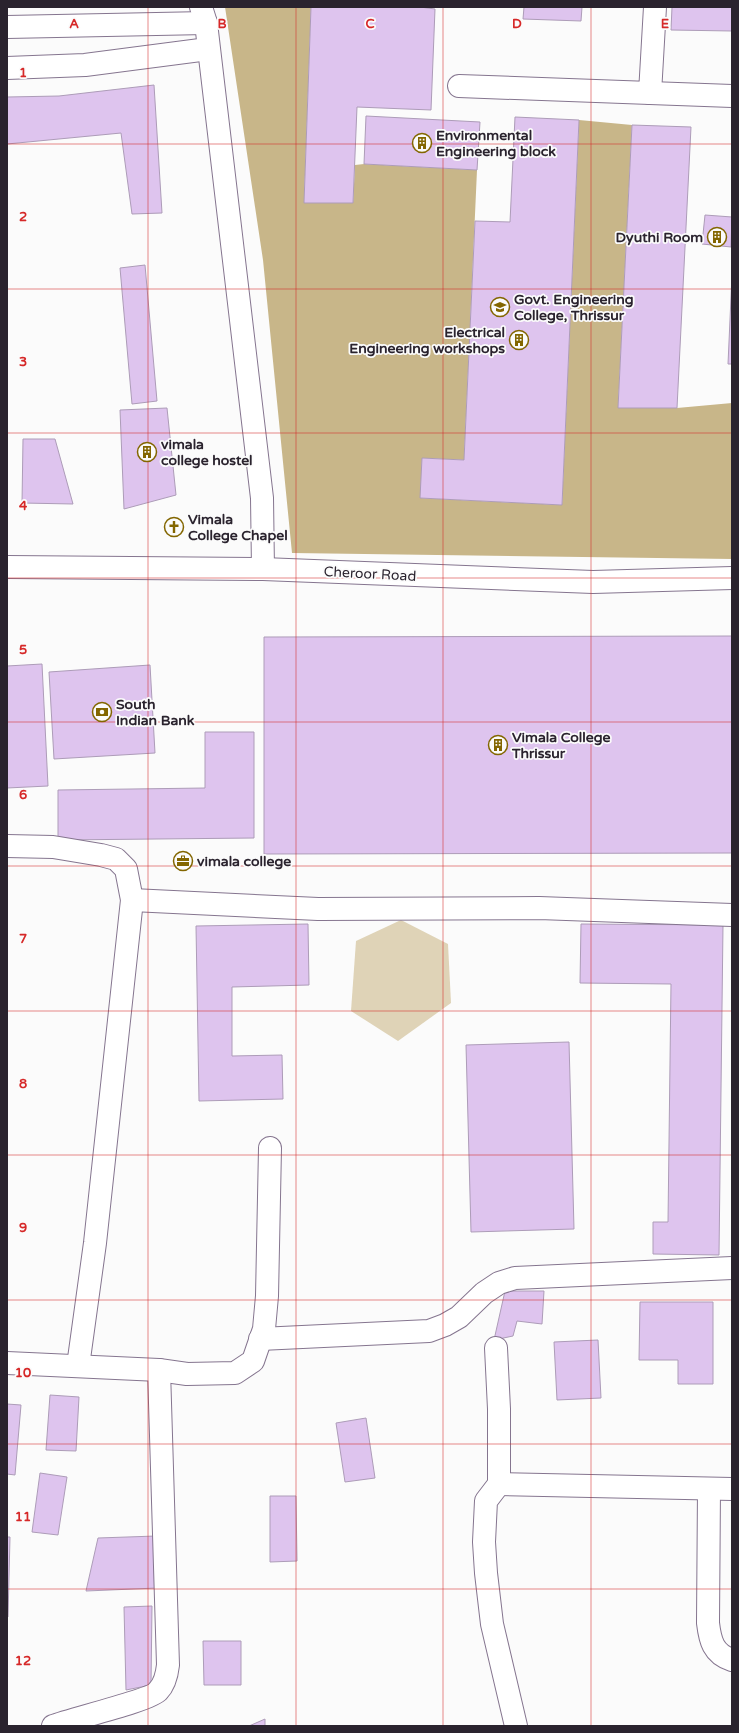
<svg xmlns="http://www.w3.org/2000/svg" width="739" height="1733" font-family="'Varela Round',sans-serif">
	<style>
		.green { fill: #dfd3b7 }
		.forest { fill: #c8b689 }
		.building { fill: #dec4ee; stroke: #ad9cb8 }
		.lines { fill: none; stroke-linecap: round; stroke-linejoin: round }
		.minor-casing { stroke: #85758f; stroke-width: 24 }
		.major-casing { stroke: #85758f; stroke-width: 24 }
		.minor { stroke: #fff; stroke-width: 22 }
		.major { stroke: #fff; stroke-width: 22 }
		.grid { fill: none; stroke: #d62828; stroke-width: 1; stroke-opacity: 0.55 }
		.labels { text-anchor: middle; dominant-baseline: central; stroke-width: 3.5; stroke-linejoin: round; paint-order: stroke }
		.poi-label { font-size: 14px; font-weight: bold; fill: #2a232e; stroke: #fbfbfb; text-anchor: start }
		.street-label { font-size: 14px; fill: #2a232e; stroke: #fbfbfb }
		.grid-label { font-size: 13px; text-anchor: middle; font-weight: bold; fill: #d62828; stroke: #fbfbfb; stroke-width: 3.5; stroke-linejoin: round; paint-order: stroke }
	</style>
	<rect width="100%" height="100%" fill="#fbfbfb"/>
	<!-- green -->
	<polygon class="green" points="401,920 448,944 451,1003 398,1041 351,1011 356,941"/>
	<!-- forest -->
	<polygon class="forest" points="225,7 311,7 304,202 353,203 355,165 364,164 477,170 464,460 422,458 421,498 562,505 579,120 632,125 618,408 677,408 732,403 732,559 292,553 263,260"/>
	<!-- building -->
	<g class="building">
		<polygon points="311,7 420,7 435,9 431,110 357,107 353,203 304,203"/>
		<polygon points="524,7 582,7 581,21 523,19"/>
		<polygon points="672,7 732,7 732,31 671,30"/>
		<polygon points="154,85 162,213 132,214 121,133 7,144 7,97 59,96"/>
		<polygon points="366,116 480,122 477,170 364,164"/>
		<polygon points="515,117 579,120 562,505 420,498 422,458 464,460 475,221 510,222"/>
		<polygon points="632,125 691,127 677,408 618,408"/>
		<polygon points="705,215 732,217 731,247 702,244"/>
		<polygon points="145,265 157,401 132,404 120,268"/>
		<polygon points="732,275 732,364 728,364"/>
		<polygon points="167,408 176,495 124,509 120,410"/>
		<polygon points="23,439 55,439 73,504 22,503"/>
		<polygon points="732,636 732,853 264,854 264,637"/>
		<polygon points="42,664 48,786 7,788 7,666"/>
		<polygon points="150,665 155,753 54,759 49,672"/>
		<polygon points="205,732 254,732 254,838 58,840 58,790 205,788"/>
		<polygon points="308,924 309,985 232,987 232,1056 282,1055 283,1099 199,1101 196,926"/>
		<polygon points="581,924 723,925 719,1255 653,1254 653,1222 668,1222 671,984 580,983"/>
		<polygon points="569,1042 574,1229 471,1232 466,1045"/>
		<polygon points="505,1291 544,1291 542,1324 517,1321 513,1336 494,1340"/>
		<polygon points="640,1302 713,1302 713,1384 678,1384 678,1360 639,1360"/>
		<polygon points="598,1340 601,1398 557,1400 554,1342"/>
		<polygon points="50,1395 79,1397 76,1451 46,1450"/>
		<polygon points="7,1404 21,1405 15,1475 7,1474"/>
		<polygon points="366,1418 375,1478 345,1482 336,1423"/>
		<polygon points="40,1473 67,1477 58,1535 32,1532"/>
		<polygon points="270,1496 296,1496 297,1561 270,1562"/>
		<polygon points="156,1536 157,1588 86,1591 98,1538"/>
		<polygon points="7,1537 10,1537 8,1617 7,1617"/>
		<polygon points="152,1606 151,1685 126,1690 124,1607"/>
		<polygon points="203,1641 241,1641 241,1685 204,1685"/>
		<polygon points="265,1719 265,1726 249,1726"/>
	</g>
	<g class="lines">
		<defs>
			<g id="minor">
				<polyline points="201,7 206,23 262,498 263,569"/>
				<polyline points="7,27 206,23"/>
				<polyline points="7,68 85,65 208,49"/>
				<polyline points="459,86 650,93 655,7"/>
				<polyline points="650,93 732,96"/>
				<polyline points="7,846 53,847 101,855 116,859 126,869 132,900 95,1243 78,1366"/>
				<polyline points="132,900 318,909 539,908 732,915"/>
				<polyline points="260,1339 429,1331 445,1325 459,1317 484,1293 499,1283 515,1278 732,1268"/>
				<polyline points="496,1348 499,1409 499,1484 486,1501 484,1542 486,1573 492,1624 516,1726"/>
				<polyline points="7,1363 159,1370 187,1374 235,1373 253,1361 264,1329 267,1296 270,1148"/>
				<polyline points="499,1484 732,1489"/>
				<path d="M 709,1489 L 708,1623 C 710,1640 713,1654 732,1660"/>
				<path d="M 53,1726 C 71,1719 151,1700 158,1691 C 165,1684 167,1674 168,1665 L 159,1370"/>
			</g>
			<polyline id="major" points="7,567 263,569 593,582 732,578"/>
		</defs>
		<!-- minor casing -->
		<use href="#minor" class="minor-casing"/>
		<!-- major casing -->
		<use href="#major" class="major-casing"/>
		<!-- minor -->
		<use href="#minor" class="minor"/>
		<!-- major -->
		<use href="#major" class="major"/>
	</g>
	<!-- grid -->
	<path class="grid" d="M 148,7 L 148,1726M 296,7 L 296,1726M 443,7 L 443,1726M 591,7 L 591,1726M 7,144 L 732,144M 7,289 L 732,289M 7,433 L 732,433M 7,578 L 732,578M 7,722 L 732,722M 7,866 L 732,866M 7,1011 L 732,1011M 7,1155 L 732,1155M 7,1300 L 732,1300M 7,1444 L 732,1444M 7,1589 L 732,1589"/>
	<!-- icons -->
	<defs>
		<symbol id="building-ring" viewBox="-11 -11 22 22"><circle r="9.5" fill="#fbfbfb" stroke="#836600" stroke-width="1.5"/><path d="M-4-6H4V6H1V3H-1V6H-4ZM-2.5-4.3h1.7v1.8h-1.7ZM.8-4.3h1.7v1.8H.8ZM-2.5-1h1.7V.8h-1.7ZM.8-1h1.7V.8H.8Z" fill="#836600"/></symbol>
		<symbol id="university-ring" viewBox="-11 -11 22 22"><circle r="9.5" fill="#fbfbfb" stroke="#836600" stroke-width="1.5"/><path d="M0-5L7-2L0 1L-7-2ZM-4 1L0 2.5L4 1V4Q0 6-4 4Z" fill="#836600"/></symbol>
		<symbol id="church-ring" viewBox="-11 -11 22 22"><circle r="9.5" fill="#fbfbfb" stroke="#836600" stroke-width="1.5"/><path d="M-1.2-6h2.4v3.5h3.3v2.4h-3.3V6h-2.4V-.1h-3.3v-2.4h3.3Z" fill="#836600"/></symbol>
		<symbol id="bank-ring" viewBox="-11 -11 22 22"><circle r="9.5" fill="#fbfbfb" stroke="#836600" stroke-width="1.5"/><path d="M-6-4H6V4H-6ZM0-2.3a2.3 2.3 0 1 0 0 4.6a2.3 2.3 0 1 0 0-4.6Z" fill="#836600"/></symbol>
		<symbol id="office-ring" viewBox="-11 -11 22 22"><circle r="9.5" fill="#fbfbfb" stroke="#836600" stroke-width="1.5"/><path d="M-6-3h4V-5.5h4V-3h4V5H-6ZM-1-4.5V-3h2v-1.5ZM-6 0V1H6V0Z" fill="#836600"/></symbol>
	</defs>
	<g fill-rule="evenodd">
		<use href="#building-ring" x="411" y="132" width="22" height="22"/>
		<use href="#building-ring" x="706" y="226" width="22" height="22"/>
		<use href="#university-ring" x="489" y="296" width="22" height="22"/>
		<use href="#building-ring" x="508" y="329" width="22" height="22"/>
		<use href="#building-ring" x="136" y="441" width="22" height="22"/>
		<use href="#church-ring" x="163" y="516" width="22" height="22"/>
		<use href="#bank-ring" x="91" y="701" width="22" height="22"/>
		<use href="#building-ring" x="487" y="734" width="22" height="22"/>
		<use href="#office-ring" x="172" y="850" width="22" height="22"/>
	</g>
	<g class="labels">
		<!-- poi labels -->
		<g class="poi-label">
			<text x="436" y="135">Environmental<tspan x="436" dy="16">Engineering block</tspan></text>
			<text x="703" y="237" text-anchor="end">Dyuthi Room</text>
			<text x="514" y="299">Govt. Engineering<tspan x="514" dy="16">College, Thrissur</tspan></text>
			<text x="505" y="332" text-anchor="end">Electrical<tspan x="505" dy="16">Engineering workshops</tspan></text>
			<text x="161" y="444">vimala<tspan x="161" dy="16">college hostel</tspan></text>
			<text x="188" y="519">Vimala<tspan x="188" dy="16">College Chapel</tspan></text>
			<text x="116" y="704">South<tspan x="116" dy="16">Indian Bank</tspan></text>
			<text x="512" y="737">Vimala College<tspan x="512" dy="16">Thrissur</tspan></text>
			<text x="197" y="861">vimala college</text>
		</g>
		<!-- street labels -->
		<g class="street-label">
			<text transform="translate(370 574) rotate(3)">Cheroor Road</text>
		</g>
	</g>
	<g class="grid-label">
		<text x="74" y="28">A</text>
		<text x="222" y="28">B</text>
		<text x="370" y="28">C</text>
		<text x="517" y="28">D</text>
		<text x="665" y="28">E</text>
		<text x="23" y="77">1</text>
		<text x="23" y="221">2</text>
		<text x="23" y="366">3</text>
		<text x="23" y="510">4</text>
		<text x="23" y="654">5</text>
		<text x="23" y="799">6</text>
		<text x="23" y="943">7</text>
		<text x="23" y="1088">8</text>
		<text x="23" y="1232">9</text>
		<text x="23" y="1377">10</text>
		<text x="23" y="1521">11</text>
		<text x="23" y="1665">12</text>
	</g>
	<!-- border -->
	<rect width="739" height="1733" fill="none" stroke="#2a232e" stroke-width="16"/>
</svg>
